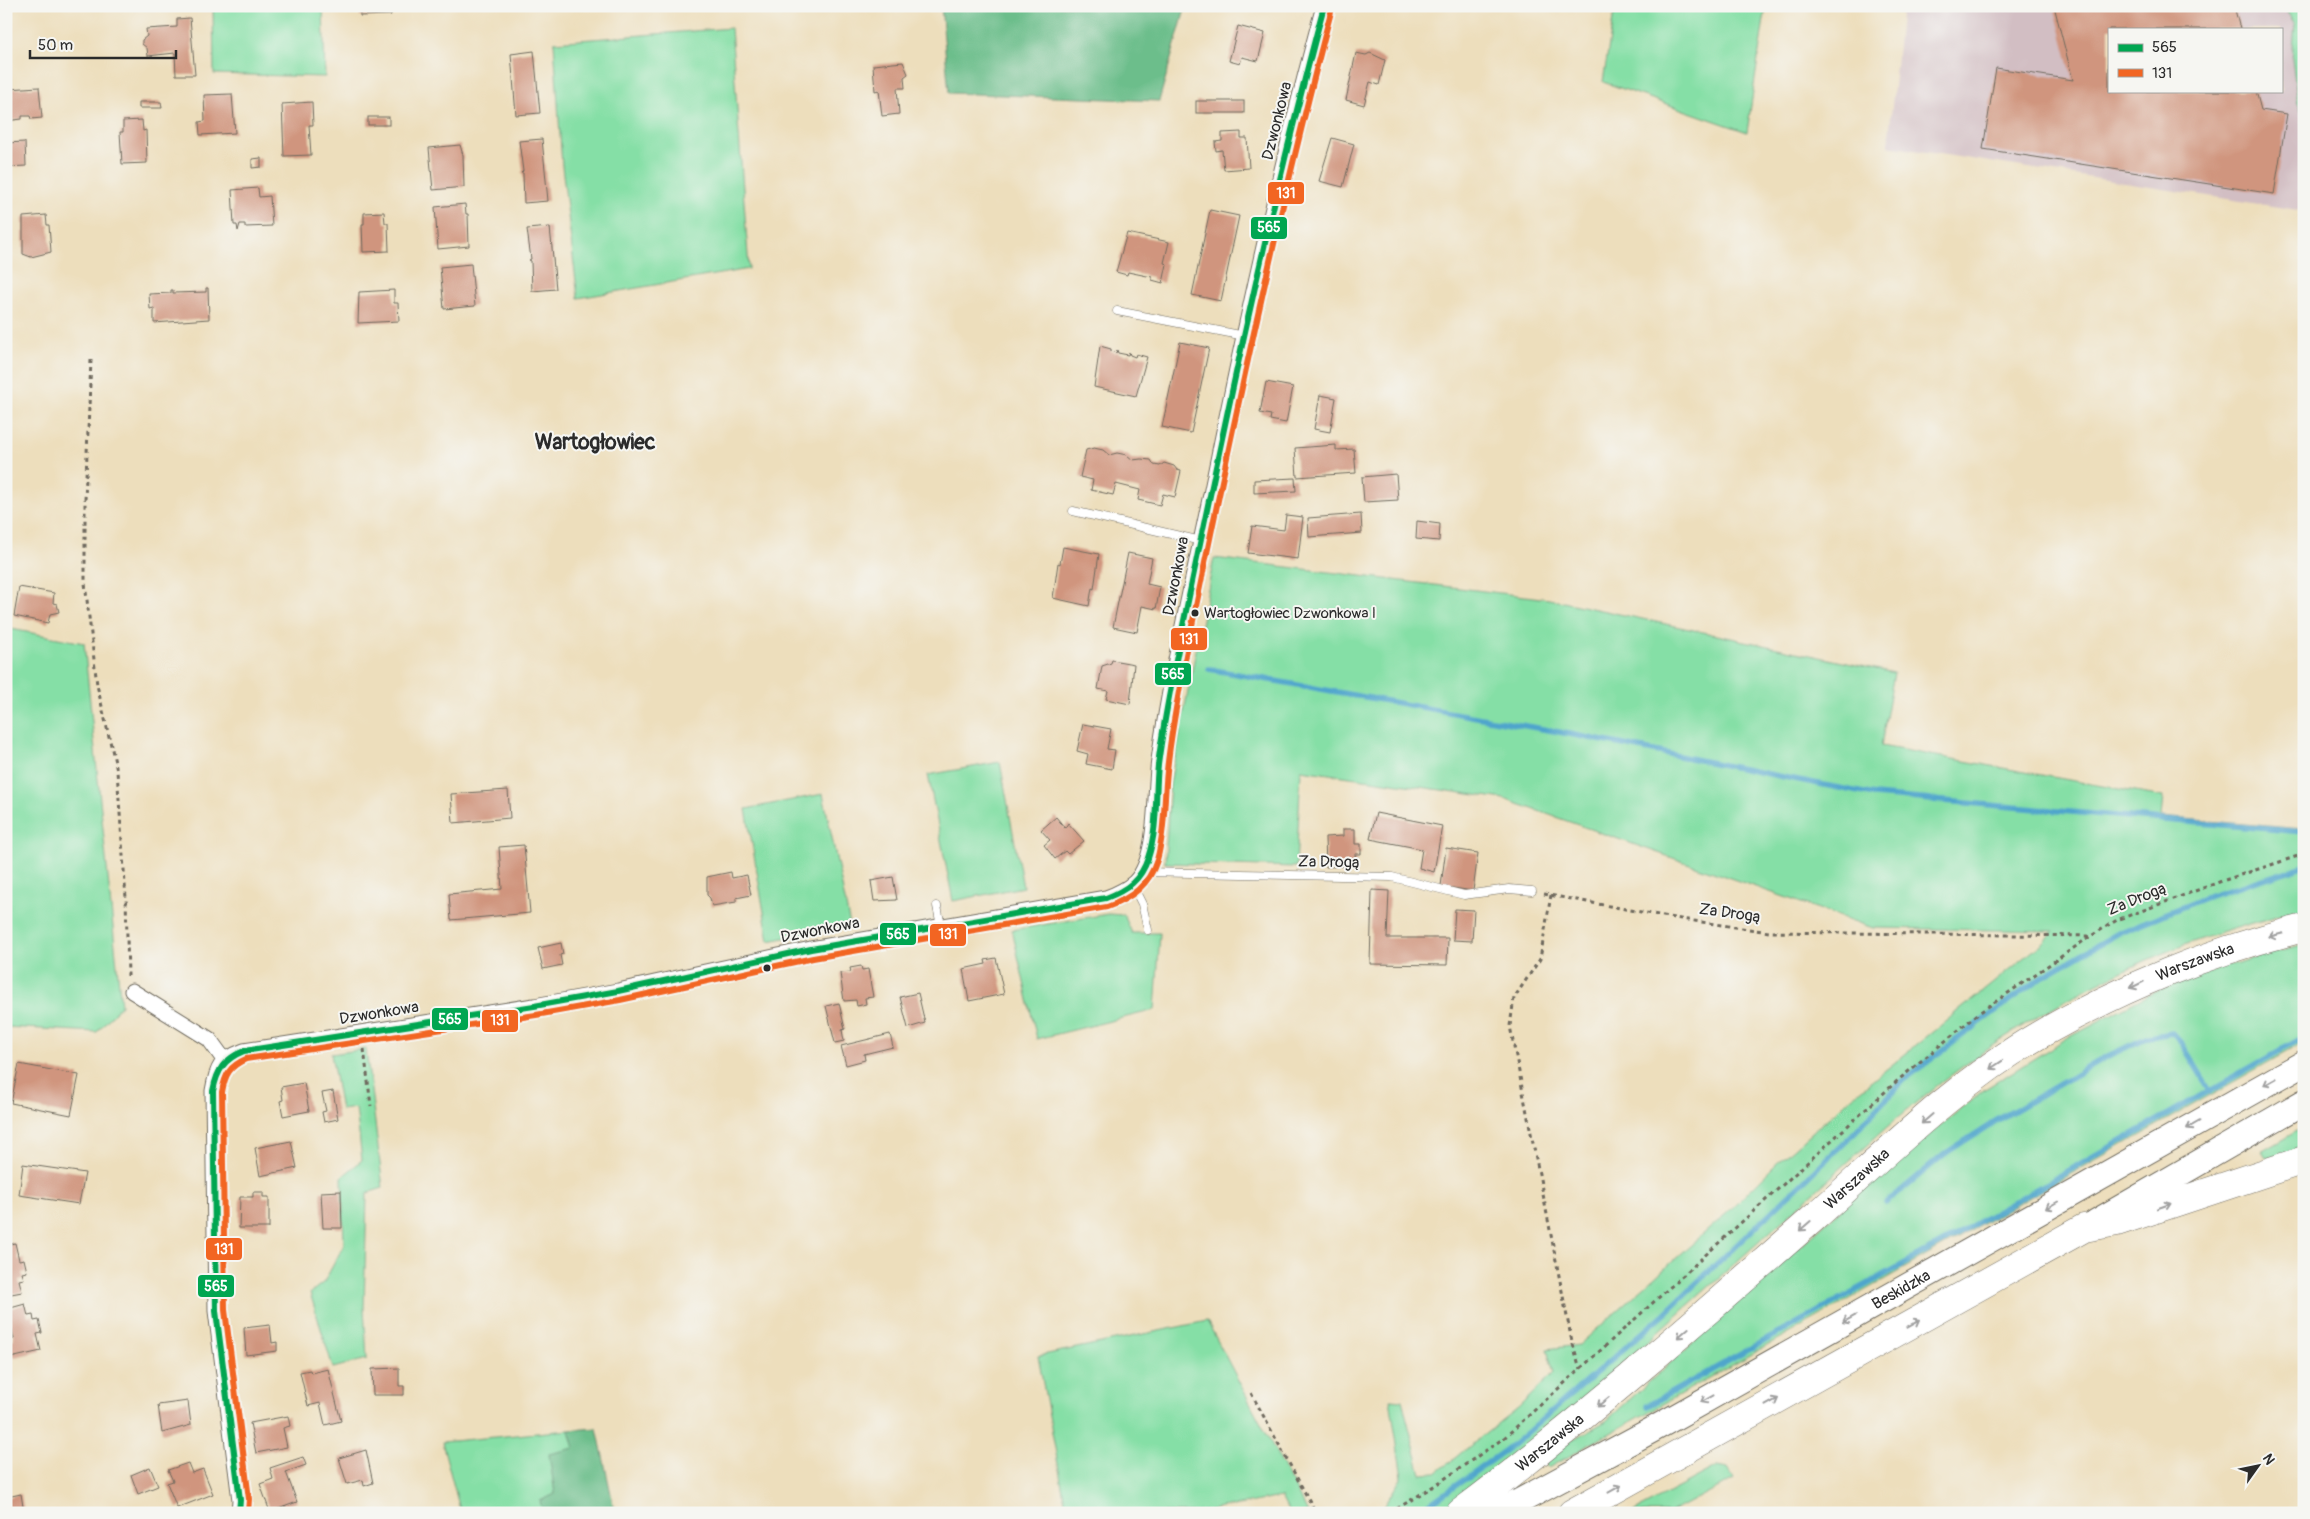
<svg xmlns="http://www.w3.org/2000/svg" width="2310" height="1519" font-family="Pangolin,sans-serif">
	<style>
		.industrial { fill: #d2bec3; fill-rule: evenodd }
		.green { fill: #85dfa6; stroke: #588568 }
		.forest { fill: #6cbe8b; stroke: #4c745b }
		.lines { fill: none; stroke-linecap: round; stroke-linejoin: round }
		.stream { stroke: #50a5cc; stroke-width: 5.5 }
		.building { fill: #d0957e }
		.lane-casing { stroke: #6f6a5e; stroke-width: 9 }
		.street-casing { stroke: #6f6a5e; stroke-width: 17 }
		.primary-casing { stroke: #6f6a5e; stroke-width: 27 }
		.highway-casing { stroke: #6f6a5e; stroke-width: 29 }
		.path { stroke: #6f6a5e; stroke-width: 3; stroke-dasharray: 4 4; stroke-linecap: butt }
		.lane { stroke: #fff; stroke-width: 8 }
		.street { stroke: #fff; stroke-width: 15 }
		.primary { stroke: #fff; stroke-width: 25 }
		.highway { stroke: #fff; stroke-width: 28 }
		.bus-1-casing { stroke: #f6f6f2; stroke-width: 10 }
		.bus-2-casing { stroke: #f6f6f2; stroke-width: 10 }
		.bus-1 { stroke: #00a651; stroke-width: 6 }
		.bus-2 { stroke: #f26522; stroke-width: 6 }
		.oneway { stroke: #a0a0a0 }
		.bus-dot { fill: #2b2b2b; stroke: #f6f6f2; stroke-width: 2 }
		.labels { text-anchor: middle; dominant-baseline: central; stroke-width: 4; stroke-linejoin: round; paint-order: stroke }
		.bus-label { font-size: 15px; fill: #2b2b2b; stroke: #f6f6f2; text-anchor: start }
		.street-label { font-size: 16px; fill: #2b2b2b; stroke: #f6f6f2 }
		.district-label { font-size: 21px; font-weight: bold; fill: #2b2b2b; stroke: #f6f6f2 }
		.line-badge { stroke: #f6f6f2; stroke-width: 2 }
		.badge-label { font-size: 14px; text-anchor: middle; font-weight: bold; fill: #fff }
	</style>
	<rect width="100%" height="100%" fill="#f6f6f2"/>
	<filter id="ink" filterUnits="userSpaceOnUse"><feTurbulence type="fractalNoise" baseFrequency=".02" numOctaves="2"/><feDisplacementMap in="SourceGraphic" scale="10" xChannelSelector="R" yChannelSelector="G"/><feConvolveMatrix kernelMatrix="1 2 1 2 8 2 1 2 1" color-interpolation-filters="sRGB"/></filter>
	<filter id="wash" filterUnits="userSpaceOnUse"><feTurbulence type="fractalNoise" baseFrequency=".0096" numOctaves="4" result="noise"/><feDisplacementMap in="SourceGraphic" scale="20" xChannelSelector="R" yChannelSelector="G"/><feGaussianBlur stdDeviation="1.12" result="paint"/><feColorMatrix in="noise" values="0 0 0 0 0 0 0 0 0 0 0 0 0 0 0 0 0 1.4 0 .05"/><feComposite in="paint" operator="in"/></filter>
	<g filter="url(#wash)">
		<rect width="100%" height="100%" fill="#eddebc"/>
		<!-- industrial -->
		<path class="industrial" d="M 1902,6 L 2283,6 L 2295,24 L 2292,59 L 2298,103 L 2304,116 L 2304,211 L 1888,146 ZM 2109,29 L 2281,29 L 2281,91 L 2109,91 Z"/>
		<!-- green -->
		<g class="green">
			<polygon points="213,6 323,6 325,77 214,74"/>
			<polygon points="1615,6 1766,6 1747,132 1603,82"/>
			<polygon points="2283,6 2304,6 2304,116 2298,103 2292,59 2295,24"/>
			<polygon points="731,28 749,269 578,298 562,166 554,42"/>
			<path d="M 1214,558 L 1549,599 L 1894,673 L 1881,746 L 2163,797 L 2161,817 L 2304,829 L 2304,908 C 2258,922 2211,934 2166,952 C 2063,994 1971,1054 1887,1127 L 1577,1405 L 1492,1475 L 1435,1513 L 1371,1513 L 1383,1507 L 1402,1477 L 1390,1399 L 1402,1400 L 1421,1474 L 1436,1473 L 1518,1408 L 1554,1373 L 1547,1349 L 1579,1345 L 1727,1213 L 1776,1164 L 1852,1097 L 2044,942 L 2054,931 L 1873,928 L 1504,799 L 1301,770 L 1296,867 L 1165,863 L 1170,783 Z"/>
			<polygon points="6,628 84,643 121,1005 97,1032 6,1027"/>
			<polygon points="1000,762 1023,887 953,901 928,775"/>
			<polygon points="823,794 850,925 769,941 746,809"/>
			<polygon points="1108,914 1124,915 1132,933 1160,933 1155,1010 1037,1039 1012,930"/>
			<polygon points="2304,944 2304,1042 1772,1343 1548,1468 1545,1465 1545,1460 1562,1446 1606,1421 1861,1191 1985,1089 2072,1035 2148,995 2216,969"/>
			<polygon points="366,1049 383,1188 367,1193 364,1308 367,1359 333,1368 310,1293 324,1282 344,1245 342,1177 362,1160 356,1108 341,1110 331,1054"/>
			<polygon points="2304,1127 2304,1148 2265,1158 2261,1152"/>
			<polygon points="1207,1321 1308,1513 1289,1513 1281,1497 1194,1513 1067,1513 1038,1356"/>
			<polygon points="569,1430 574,1448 555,1495 541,1501 543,1513 461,1513 442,1442"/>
			<polygon points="1717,1467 1728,1469 1734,1479 1670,1513 1631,1513"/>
		</g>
		<!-- forest -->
		<g class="forest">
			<polygon points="941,6 1186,6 1159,101 949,93"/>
			<polygon points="597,1428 615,1513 543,1513 540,1501 555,1494 549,1454 574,1448 569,1430"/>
		</g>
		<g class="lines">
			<!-- stream -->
			<g class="stream">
				<polyline points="1209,669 1554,731 1874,795 2304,832"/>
				<polyline points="1886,1203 1946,1153 1994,1122 2108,1056 2148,1037 2172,1033 2182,1044 2210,1090"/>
				<polyline points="1647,1406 1938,1245 2304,1037"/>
				<polyline points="1417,1513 1514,1444 1664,1314 1851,1136 1904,1080 1956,1040 2042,977 2122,931 2210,896 2304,866"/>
			</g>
		</g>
		<g id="blocks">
			<!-- building -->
			<g class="building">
				<polygon points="360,6 391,6 391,15 360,16"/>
				<polygon points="2054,6 2234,6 2240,29 2109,29 2109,91 2256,91 2261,110 2287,114 2274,194 1983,149 1996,68 2073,80"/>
				<polygon points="190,18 195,75 176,75 175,53 148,56 147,48 142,44 142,40 147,36 146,29 177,27 177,19"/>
				<polygon points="1238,26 1265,33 1258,61 1242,57 1240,64 1229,61"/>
				<polygon points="534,51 540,113 516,115 511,54"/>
				<polygon points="1356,53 1366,55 1370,53 1385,60 1379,85 1370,82 1364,105 1346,100"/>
				<polygon points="903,62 908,74 904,77 905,88 897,88 899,114 882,116 879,90 875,91 873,65"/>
				<polygon points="39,87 42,118 31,119 30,116 22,116 22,119 6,121 6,103 10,102 8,89"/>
				<polygon points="232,94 235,133 200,135 199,122 205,121 204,95"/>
				<rect x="1196" y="101" width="48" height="12"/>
				<polygon points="139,102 161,102 162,108 139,108"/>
				<polygon points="312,102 313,125 309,125 311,155 284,156 282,104"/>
				<rect x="368" y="117" width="21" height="8"/>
				<polygon points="142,120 143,131 146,130 147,163 122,164 120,132 123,132 123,121"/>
				<polygon points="1241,132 1241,138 1247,138 1249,168 1224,170 1222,150 1216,151 1215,142 1222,141 1222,133"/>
				<polygon points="1332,138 1354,144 1343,187 1319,181"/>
				<polygon points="542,139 548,201 524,203 523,173 521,173 523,171 519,141"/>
				<polygon points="25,142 26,166 6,167 6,143"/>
				<polygon points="460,145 463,155 464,187 433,190 429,148"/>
				<polygon points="261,158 261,167 252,168 252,159"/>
				<polygon points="258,188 259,197 270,196 272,226 245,227 245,224 240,224 238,231 237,225 234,225 232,190"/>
				<polygon points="465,204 466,214 468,214 469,246 438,249 435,207"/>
				<polygon points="1210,210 1239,216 1221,301 1192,295"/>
				<polygon points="384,212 385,223 388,223 389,251 363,252 362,224 364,224 364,213"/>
				<polygon points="46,215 47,225 49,225 51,252 31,257 23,254 23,217"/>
				<polygon points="550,227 556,289 532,291 531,261 529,260 531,259 527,229"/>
				<polygon points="1127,233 1169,242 1164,263 1167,264 1163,283 1152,280 1152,277 1128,272 1127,275 1116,272"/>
				<polygon points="471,264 475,306 444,309 440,267"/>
				<polygon points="206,288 208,288 209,319 154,323 154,308 150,309 149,294 171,293 171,290 173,290 173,293 206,292"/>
				<polygon points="394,290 394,303 398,303 399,321 358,323 359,292"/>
				<polygon points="1180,342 1209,348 1191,433 1162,427"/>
				<polygon points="1100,346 1111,349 1111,351 1116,353 1117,350 1118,353 1128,355 1129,352 1130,355 1135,357 1136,354 1147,357 1136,396 1094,387"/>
				<polygon points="1266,382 1293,387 1286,423 1270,420 1271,415 1260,413"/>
				<polygon points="1320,395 1336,398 1330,432 1314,429"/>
				<polygon points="1336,445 1336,450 1354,449 1356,473 1297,477 1295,448"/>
				<polygon points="1094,448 1103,450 1109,455 1117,453 1127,455 1133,460 1141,459 1151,460 1154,465 1160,466 1164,463 1174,466 1177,470 1181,471 1175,497 1163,494 1160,505 1138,500 1140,490 1116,484 1113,495 1091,490 1093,480 1080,477 1086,450"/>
				<polygon points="1396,474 1398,500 1364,502 1362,477"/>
				<polygon points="1295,478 1296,491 1254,493 1254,480"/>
				<polygon points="1361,514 1362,533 1309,537 1308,518"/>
				<polygon points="1286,515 1303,517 1298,559 1248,553 1252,526 1284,530"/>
				<polygon points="1417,521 1440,524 1439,541 1416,539"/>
				<polygon points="1063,547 1099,554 1094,589 1092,588 1089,606 1053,598 1058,563 1060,564"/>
				<polygon points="1128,553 1152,558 1147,584 1160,587 1156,609 1142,606 1137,632 1113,627"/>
				<polygon points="19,587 54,593 53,603 57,604 59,612 50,614 48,623 14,616"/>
				<polygon points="1112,660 1134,664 1130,704 1106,699 1108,691 1098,689 1102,666 1111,663"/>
				<polygon points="1083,724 1111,729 1107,749 1115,750 1112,769 1086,764 1088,754 1077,751"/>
				<polygon points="508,790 510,818 453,823 451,794"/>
				<polygon points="1376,813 1442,826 1434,872 1419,868 1422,849 1370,839"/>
				<polygon points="1056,817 1065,828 1068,823 1084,841 1068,854 1065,851 1055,859 1044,845 1050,840 1041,830"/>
				<polygon points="1343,829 1355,829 1355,844 1361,844 1361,854 1355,854 1356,866 1326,867 1325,837 1343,836"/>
				<polygon points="524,845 530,913 451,920 449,894 502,889 499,847"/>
				<polygon points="1446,848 1478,853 1473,891 1441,886"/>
				<polygon points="731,872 732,878 747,875 751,895 736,898 736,902 712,906 710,898 707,895 707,877"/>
				<polygon points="893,877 897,900 874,901 871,881"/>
				<polygon points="1372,890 1389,891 1387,938 1448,938 1447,965 1370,964"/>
				<polygon points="1455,909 1474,910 1472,941 1453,940"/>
				<polygon points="561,943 563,954 560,955 562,965 543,969 538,948"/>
				<polygon points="996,958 1004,994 969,1001 963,969 986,964 985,960"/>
				<polygon points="861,966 862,970 868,969 873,997 865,998 866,1004 857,1006 856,1000 844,1001 840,973 851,972 850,968"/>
				<polygon points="918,993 925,1023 908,1028 900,997"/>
				<polygon points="839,1003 845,1029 842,1030 844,1041 835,1043 826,1006"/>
				<polygon points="890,1034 893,1047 864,1054 865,1060 846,1065 841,1046"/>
				<polygon points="19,1064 79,1075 71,1115 11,1103"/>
				<polygon points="304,1083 309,1111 283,1116 280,1101 283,1100 281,1087"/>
				<polygon points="333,1091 338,1119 324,1122 322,1112 326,1111 322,1093"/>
				<polygon points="291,1141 297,1168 260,1176 255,1148"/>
				<polygon points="23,1164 85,1173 79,1204 19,1195"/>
				<polygon points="341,1191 342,1228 323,1228 321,1192"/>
				<polygon points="253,1192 263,1192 263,1197 269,1197 269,1228 239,1228 240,1197 253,1197"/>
				<polygon points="15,1243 19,1260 24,1259 27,1272 22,1273 24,1279 19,1280 22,1292 6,1295 6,1245"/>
				<polygon points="25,1304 28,1316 33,1315 34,1321 39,1320 42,1333 37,1334 41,1351 6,1359 6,1341 14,1339 7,1309"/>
				<polygon points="270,1325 272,1343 277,1342 277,1351 246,1355 244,1328"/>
				<polygon points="399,1368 399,1386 404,1386 404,1395 373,1395 372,1369"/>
				<polygon points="328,1369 341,1421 325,1425 320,1403 308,1406 300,1372 310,1370 311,1373"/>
				<polygon points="188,1401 191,1425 162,1433 158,1405"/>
				<polygon points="288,1416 290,1426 283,1428 287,1447 256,1453 250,1423"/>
				<polygon points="366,1450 373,1483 364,1486 363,1480 347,1484 339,1458"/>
				<polygon points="303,1457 306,1465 286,1472 297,1502 270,1512 260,1484 273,1479 270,1468"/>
				<polygon points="188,1463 192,1473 203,1469 213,1494 177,1508 167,1483 173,1481 168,1470"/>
				<polygon points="150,1467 158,1486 138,1494 131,1475"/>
				<polygon points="21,1494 24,1513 9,1513 7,1497"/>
			</g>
		</g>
	</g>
	<g filter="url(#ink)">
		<use href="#blocks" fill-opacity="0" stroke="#6f6a5e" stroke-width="1"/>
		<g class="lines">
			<defs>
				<g id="lane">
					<polyline points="1117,311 1245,336"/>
					<polyline points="1073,511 1201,541"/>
					<polyline points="1142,872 1392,877 1464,895 1509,889 1532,891"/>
					<polyline points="1132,884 1142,904 1148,930"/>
					<polyline points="937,906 941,926"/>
				</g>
				<g id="street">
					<polyline points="132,991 209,1039 225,1061"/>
					<path d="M 239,1513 L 240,1500 L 216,1311 L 213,1091 C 217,1067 220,1060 244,1051 L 534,1006 L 618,991 L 811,949 L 1106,898 C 1117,894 1126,890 1135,882 C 1159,858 1154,794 1159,760 C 1172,666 1195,573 1214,480 C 1246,322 1281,162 1324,6"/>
				</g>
				<g id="primary">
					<polyline points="2096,1222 2304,1102"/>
					<path id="s1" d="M 1498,1513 L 1652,1430 L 2304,1063"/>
				</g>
				<g id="highway">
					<path id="s2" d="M 1460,1513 C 1584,1420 1700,1318 1816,1216 C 1887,1153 1956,1083 2039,1035 C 2125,986 2208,952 2304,928"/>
					<polyline points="1572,1513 2084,1228 2117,1222 2304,1160"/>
				</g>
			</defs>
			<!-- lane casing -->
			<use href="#lane" class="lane-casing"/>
			<!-- street casing -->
			<use href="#street" class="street-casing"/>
			<!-- primary casing -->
			<use href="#primary" class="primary-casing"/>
			<!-- highway casing -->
			<use href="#highway" class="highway-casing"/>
			<!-- path -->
			<g class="path">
				<polyline points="91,360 85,500 85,583 97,685 117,771 126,898 128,976"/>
				<polyline points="1544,894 1674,918 1769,932 2091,936 2117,920 2222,881 2304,854"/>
				<polyline points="1551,895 1540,959 1514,998 1510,1026 1571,1337 1580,1369"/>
				<polyline points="364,1049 371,1106"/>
				<polyline points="1251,1393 1316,1513"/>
				<polyline points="1390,1513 1437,1484 1504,1438 1897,1081 1979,1013 2091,936"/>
			</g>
			<!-- lane -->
			<use href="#lane" class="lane"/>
			<!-- street -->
			<use href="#street" class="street"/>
			<!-- primary -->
			<use href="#primary" class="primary"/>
			<!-- highway -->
			<use href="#highway" class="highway"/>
			<defs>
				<path id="bus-1" d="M 239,1513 L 240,1500 L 216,1311 L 213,1091 C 217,1070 224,1059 244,1051 L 534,1006 L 618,991 L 811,949 L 1106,898 C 1127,890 1141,880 1148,858 C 1158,828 1155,796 1158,765 C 1163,725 1171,685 1179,645 C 1223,431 1267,217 1324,6"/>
				<path id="bus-2" d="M 248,1513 L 249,1499 L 225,1310 L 222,1092 C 225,1074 230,1066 246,1059 L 536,1015 L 620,1000 L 813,958 L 1107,907 C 1132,898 1149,885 1157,860 C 1165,831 1164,800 1167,771 C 1171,730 1179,690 1187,650 C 1231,435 1276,220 1332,8"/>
			</defs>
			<!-- bus-1 casing -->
			<use href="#bus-1" class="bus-1-casing"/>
			<!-- bus-2 casing -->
			<use href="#bus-2" class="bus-2-casing"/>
			<!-- bus-1 -->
			<use href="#bus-1" class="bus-1"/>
			<!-- bus-2 -->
			<use href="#bus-2" class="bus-2"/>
		</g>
		<!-- one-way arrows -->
		<defs><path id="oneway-shaft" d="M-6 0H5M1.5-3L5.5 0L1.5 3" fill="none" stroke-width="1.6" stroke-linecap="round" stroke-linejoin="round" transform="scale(1.25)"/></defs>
		<g class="oneway">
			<use href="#oneway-shaft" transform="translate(2276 935) rotate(166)"/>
			<use href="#oneway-shaft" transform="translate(2137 985) rotate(154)"/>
			<use href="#oneway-shaft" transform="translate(1996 1065) rotate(146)"/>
			<use href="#oneway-shaft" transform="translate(2270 1082) rotate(151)"/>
			<use href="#oneway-shaft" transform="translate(1927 1119) rotate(139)"/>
			<use href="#oneway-shaft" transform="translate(2193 1125) rotate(150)"/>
			<use href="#oneway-shaft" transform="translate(2052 1205) rotate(150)"/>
			<use href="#oneway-shaft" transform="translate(2164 1206) rotate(-19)"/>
			<use href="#oneway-shaft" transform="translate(1805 1226) rotate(139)"/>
			<use href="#oneway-shaft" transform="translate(1849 1319) rotate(151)"/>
			<use href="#oneway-shaft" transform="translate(1914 1323) rotate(-29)"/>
			<use href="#oneway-shaft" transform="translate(1683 1333) rotate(139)"/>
			<use href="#oneway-shaft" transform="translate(1707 1399) rotate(151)"/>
			<use href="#oneway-shaft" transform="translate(1603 1402) rotate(140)"/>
			<use href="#oneway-shaft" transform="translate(1772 1402) rotate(-29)"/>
			<use href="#oneway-shaft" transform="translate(1615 1489) rotate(-29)"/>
		</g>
	</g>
	<!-- markers -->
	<g class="bus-dot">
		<circle cx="1195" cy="613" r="4.5"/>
		<circle cx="767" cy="968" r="4.5"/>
	</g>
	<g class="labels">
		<!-- bus labels -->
		<g class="bus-label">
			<text x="1204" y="613">Wartogłowiec Dzwonkowa I</text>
		</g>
		<!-- street labels -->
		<g class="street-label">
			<text transform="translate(1277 121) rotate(-76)">Dzwonkowa</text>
			<text transform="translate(1176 576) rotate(-79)">Dzwonkowa</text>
			<text transform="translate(1329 862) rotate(1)">Za Drogą</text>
			<text transform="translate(2137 899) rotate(-22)">Za Drogą</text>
			<text transform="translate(1730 913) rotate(8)">Za Drogą</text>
			<text transform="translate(820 930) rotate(-11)">Dzwonkowa</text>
			<text stroke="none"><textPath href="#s2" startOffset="924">Warszawska</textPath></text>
			<text transform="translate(379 1013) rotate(-9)">Dzwonkowa</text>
			<text stroke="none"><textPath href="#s2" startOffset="519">Warszawska</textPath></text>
			<text stroke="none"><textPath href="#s1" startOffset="461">Beskidzka</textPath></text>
			<text stroke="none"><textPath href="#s2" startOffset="114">Warszawska</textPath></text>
		</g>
		<!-- district labels -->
		<g class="district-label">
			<text x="595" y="442">Wartogłowiec</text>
		</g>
	</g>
	<g class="line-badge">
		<rect x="1267" y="181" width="38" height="24" rx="5" fill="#f26522"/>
		<rect x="1250" y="216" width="38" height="24" rx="5" fill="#00a651"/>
		<rect x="1170" y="627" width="38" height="24" rx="5" fill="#f26522"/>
		<rect x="1154" y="662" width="38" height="24" rx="5" fill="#00a651"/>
		<rect x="879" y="922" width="38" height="24" rx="5" fill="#00a651"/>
		<rect x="929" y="923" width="38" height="24" rx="5" fill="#f26522"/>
		<rect x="431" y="1007" width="38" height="24" rx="5" fill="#00a651"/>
		<rect x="481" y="1009" width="38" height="24" rx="5" fill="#f26522"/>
		<rect x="205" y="1237" width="38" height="24" rx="5" fill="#f26522"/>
		<rect x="197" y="1274" width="38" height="24" rx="5" fill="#00a651"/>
	</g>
	<g class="badge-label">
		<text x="1286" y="198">131</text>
		<text x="1269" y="232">565</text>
		<text x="1189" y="644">131</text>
		<text x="1173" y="679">565</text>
		<text x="898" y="939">565</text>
		<text x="948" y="939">131</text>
		<text x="450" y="1024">565</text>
		<text x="500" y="1025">131</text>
		<text x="224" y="1254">131</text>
		<text x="216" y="1291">565</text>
	</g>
	<!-- margin -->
	<rect width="2310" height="1519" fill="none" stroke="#f6f6f2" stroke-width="25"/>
	<!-- legend -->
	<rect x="2108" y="28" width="175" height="65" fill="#f6f6f2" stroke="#a5a5a2"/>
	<rect x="2118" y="44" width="25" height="8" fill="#00a651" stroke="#a5a5a2"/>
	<text x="2152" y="52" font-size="15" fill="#2b2b2b">565</text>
	<rect x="2118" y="69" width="25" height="8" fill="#f26522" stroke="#a5a5a2"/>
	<text x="2152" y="78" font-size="15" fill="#2b2b2b">131</text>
	<!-- north arrow -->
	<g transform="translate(2258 1466) rotate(57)" stroke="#f6f6f2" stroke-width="4" paint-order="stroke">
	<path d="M0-4L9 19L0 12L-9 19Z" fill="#2b2b2b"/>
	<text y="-8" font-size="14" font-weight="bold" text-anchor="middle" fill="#2b2b2b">N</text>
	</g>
	<!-- scale -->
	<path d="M30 50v8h146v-8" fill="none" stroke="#2b2b2b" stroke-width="2.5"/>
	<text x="38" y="50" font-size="15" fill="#2b2b2b" stroke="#f6f6f2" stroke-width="4" paint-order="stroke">50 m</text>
</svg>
